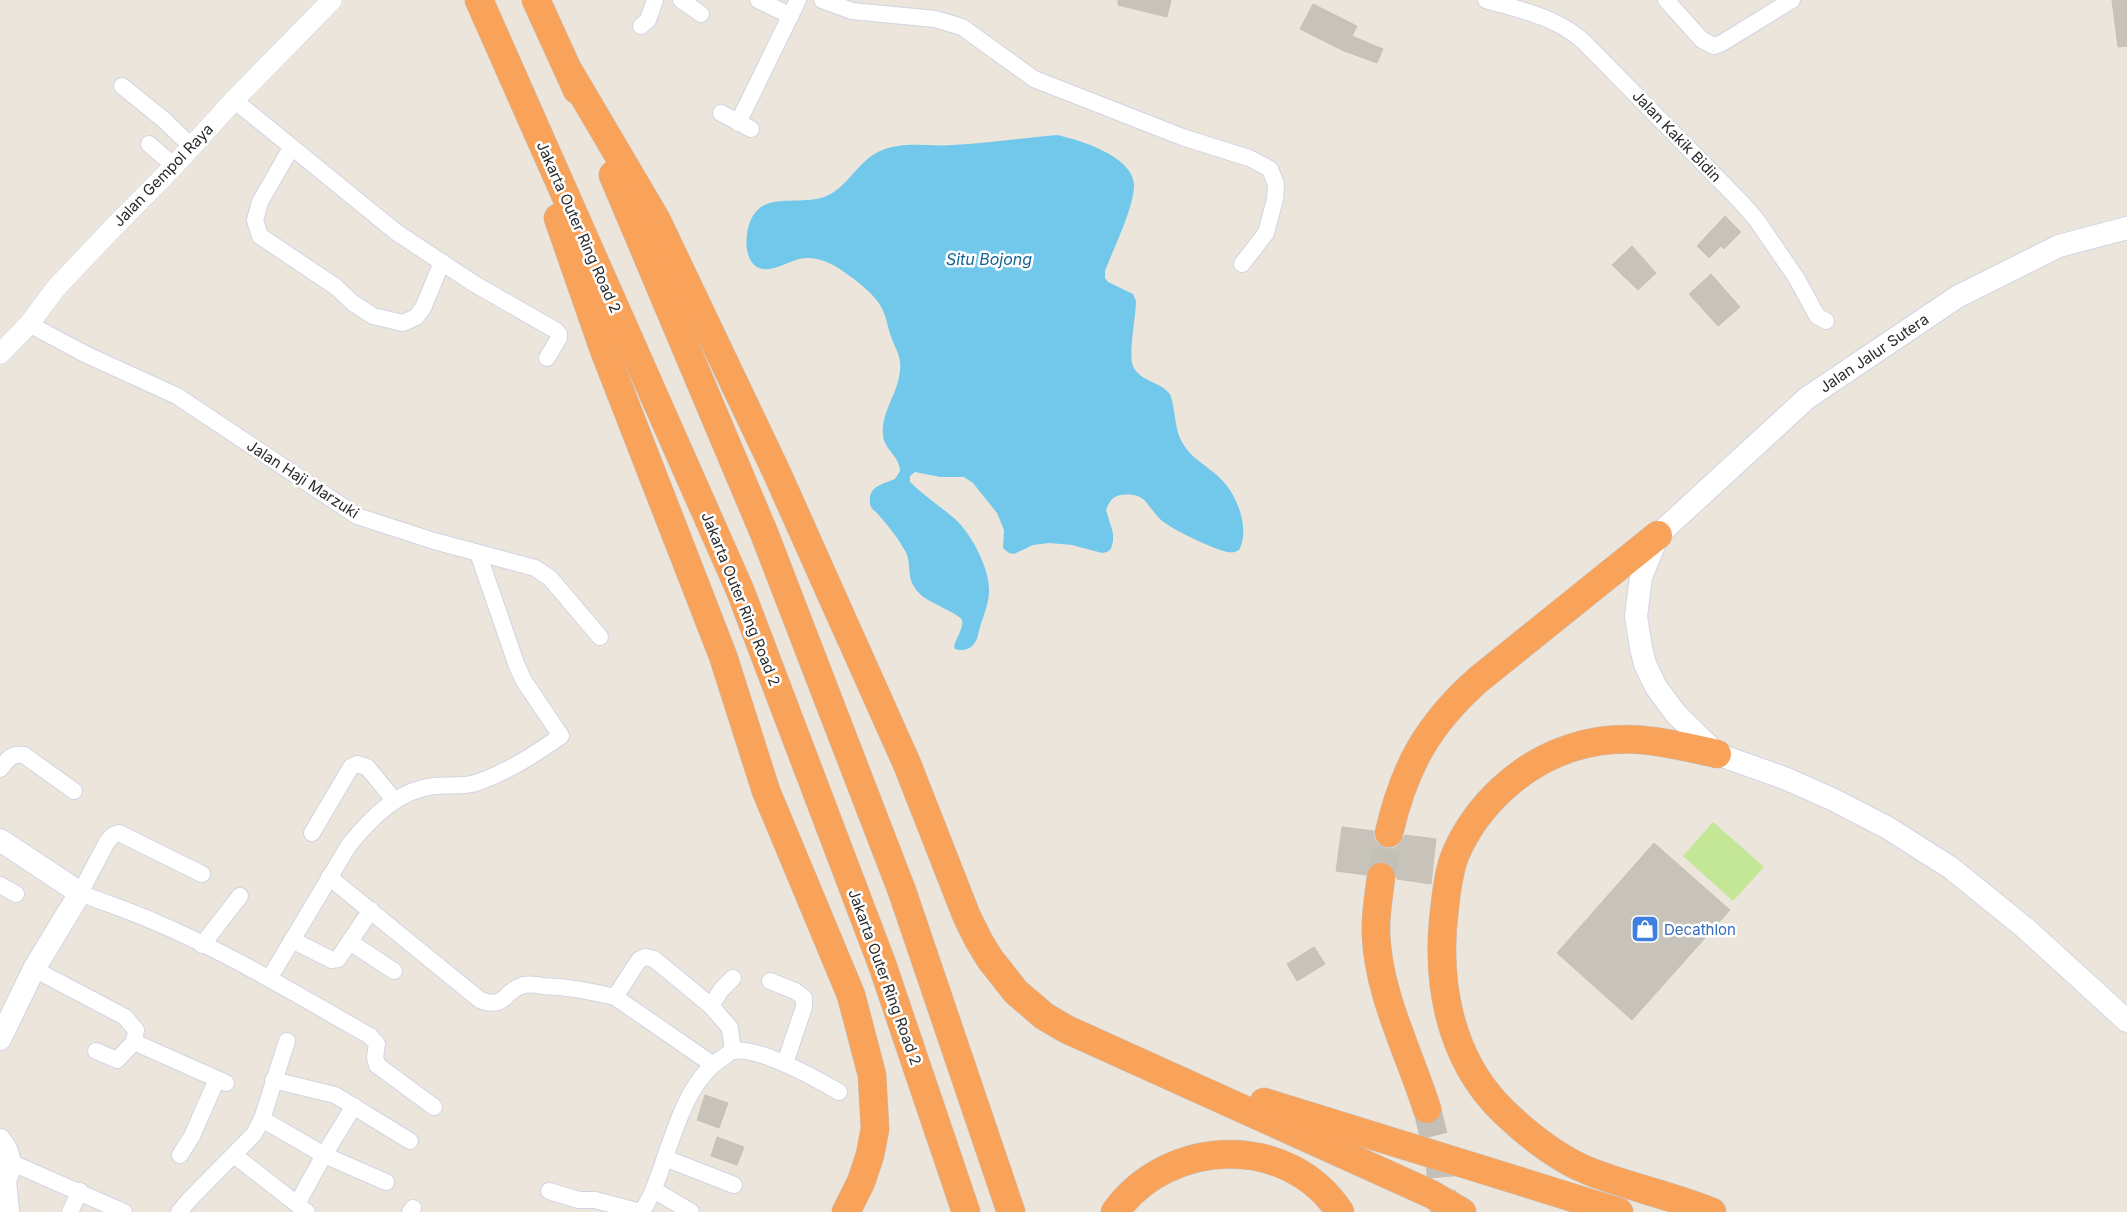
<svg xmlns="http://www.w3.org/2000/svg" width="2127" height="1212" font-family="Inter,sans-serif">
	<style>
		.pitch { fill: #c3e796 }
		.water { fill: #72c8ea }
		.building { fill: #c7c3bb; stroke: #c7c1b6 }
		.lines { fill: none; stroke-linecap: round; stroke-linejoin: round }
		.motorway-tunnel { stroke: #c4c0b8; stroke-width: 28; stroke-dasharray: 28 14; stroke-linecap: butt }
		.minor-casing { stroke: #d1d4e2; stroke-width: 18 }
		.tertiary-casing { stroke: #d1d4e2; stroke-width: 21 }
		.secondary-casing { stroke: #d1d4e2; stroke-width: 24 }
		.motorway-casing { stroke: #c3c3c3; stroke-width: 29 }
		.minor { stroke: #fff; stroke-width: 16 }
		.tertiary { stroke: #fff; stroke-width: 20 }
		.secondary { stroke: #fff; stroke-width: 22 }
		.motorway { stroke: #f9a25a; stroke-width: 28 }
		.labels { text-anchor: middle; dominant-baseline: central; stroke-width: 5; stroke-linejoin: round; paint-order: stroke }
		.street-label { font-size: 15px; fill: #2a2a2a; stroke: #fff }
		.shop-label { font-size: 15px; fill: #366cbe; stroke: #fff; text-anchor: start }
		.water-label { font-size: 16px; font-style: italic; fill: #116696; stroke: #fff }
	</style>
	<rect width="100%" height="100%" fill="#ebe5dc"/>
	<!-- pitch -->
	<polygon class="pitch" points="1713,822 1764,867 1733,901 1683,856"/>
	<!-- water -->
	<path class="water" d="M 1057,135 C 1080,140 1132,156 1134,184 C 1135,205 1113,250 1105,271 L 1105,278 L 1108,282 L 1133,294 L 1136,301 C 1136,317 1128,353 1133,366 C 1139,381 1159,381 1169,393 C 1175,401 1174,427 1181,440 C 1189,458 1209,466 1222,480 C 1238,497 1250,529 1239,550 C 1235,552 1233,553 1228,552 C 1215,550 1176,531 1165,523 C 1155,516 1152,508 1144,500 C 1138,494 1123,493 1115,497 C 1110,500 1108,505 1106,510 L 1113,533 L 1113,541 L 1111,549 L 1107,552 L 1102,553 L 1072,545 L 1049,543 L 1033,545 L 1014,554 L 1009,553 L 1003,548 L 1004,530 L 997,513 L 973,483 L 964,477 L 940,477 L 915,472 L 910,476 L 910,482 C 924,496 940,506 955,519 C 971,533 990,569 989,591 C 989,606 981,620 978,635 C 976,646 966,653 955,649 L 954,646 C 956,639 964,627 962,620 C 960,614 929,603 920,594 C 903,577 914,564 904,549 C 896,535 886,523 876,512 C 873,510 870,507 870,503 C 868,486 883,484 895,479 L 900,471 C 900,456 884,450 883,435 C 881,417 892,401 897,385 C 899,378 901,369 900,362 C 899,353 893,343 890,334 C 887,324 886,314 880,305 C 874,295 861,284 851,277 C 838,267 823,257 806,258 C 790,258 764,281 751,261 C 745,251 746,238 748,228 C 759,188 793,207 824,197 C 848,188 856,163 878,152 C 903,140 927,147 952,145 C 988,143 1022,138 1057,135 Z"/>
	<!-- building -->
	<g class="building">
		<polygon points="1118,0 1171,0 1167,17 1118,5"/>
		<polygon points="2112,0 2127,0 2127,46 2118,47"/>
		<polygon points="1313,4 1357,26 1352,36 1383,49 1377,63 1344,51 1300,29"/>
		<polygon points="1725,216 1741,232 1724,249 1721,246 1709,258 1697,246"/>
		<polygon points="1632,246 1656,273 1638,290 1612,265"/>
		<polygon points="1711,274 1740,307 1718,326 1689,294"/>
		<polygon points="1342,827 1374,831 1374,838 1378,844 1386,848 1394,848 1400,844 1405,835 1436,839 1431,884 1397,879 1395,870 1390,864 1383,862 1374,863 1368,868 1366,875 1336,871"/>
		<polygon points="1654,843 1730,910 1632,1020 1557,953"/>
		<polygon points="1314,947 1325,964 1297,981 1287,964"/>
		<polygon points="705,1095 728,1103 719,1128 697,1120"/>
		<polygon points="717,1137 744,1147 737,1165 711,1156"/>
	</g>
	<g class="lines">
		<!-- motorway-tunnel -->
		<g class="motorway-tunnel">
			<polyline points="1381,877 1389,833"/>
			<polyline points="1427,1109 1439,1157 1444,1212"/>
		</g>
		<defs>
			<g id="minor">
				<polyline points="681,0 701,14"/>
				<polyline points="758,0 791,16"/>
				<polyline points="822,0 852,11 935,19 962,27 1034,79 1185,138 1249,158 1270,169 1276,184 1275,199 1266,233 1242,264"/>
				<path d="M 1486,0 C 1520,10 1557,17 1584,42 L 1741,202 L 1756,219 L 1797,279 L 1817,316 L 1826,321"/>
				<polyline points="1666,0 1702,40 1714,46 1722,43 1792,0"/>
				<polyline points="641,26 648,20 655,0"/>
				<polyline points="122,86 164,120 192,147"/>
				<polyline points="234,100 396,232 473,283 555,330 559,334 559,338 547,358"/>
				<polyline points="721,113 751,129"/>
				<polyline points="738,123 798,0"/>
				<polyline points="149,144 174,166"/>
				<polyline points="291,148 260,202 255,220 260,236 336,287 353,303 373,316 403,323 416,317 423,308 442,262"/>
				<polyline points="29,324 85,354 177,396 357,516 434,541 535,568 550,578 600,637"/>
				<path d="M 0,769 C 8,759 11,753 24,755 L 74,791"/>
				<polyline points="312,833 351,767 357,764 367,767 394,800"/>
				<path d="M 202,874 L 119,833 L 113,835 L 107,842 L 80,893 C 105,903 130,911 155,922 C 229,953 299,996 370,1036 L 377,1044 L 375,1057 L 377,1065 L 434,1107"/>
				<path d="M 329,877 L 480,1000 C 507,1010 503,990 524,985 C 529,984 537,985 543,986 C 570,987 588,991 615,997 L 639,960 L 645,957 L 654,959 L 711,1006 L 730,1028 L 733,1051"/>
				<polyline points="0,885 16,894"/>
				<polyline points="292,940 332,960 338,959 371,910"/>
				<polyline points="350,942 394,971"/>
				<polyline points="202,945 240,896"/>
				<polyline points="34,969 125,1017 136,1030 134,1042"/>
				<path d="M 269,979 L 349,845 C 371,818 398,790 434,786 C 450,784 462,788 479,782 C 509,771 535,754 561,736 L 524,681 L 517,666 L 478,553"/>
				<polyline points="770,981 795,991 804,998 804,1007 785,1063"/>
				<polyline points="615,997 712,1064"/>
				<polyline points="711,1006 721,990 733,978"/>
				<polyline points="96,1051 117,1060 134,1042 226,1083"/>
				<polyline points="273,1080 335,1095 410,1141"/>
				<polyline points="262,1119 324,1155 386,1182"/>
				<polyline points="180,1155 192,1136 217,1079"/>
				<polyline points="234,1155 307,1212"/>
				<polyline points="665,1158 734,1185"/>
				<polyline points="10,1162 124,1212"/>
				<polyline points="654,1190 691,1212"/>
				<polyline points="549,1191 579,1200 595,1200 641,1212"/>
				<polyline points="297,1204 324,1155 354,1106"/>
				<polyline points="70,1212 80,1191"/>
				<polyline points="179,1212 189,1200 254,1134 262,1119 287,1041"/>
				<polyline points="410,1212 413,1208"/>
				<path d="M 642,1212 C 646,1204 651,1197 654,1188 C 671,1147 683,1081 724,1057 C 726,1055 730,1052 733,1051 C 758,1046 817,1079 839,1092"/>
			</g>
			<polyline id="tertiary" points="0,354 29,324 56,288 110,231 174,166 234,100 332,0"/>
			<g id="secondary">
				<polyline points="2127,228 2059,246 1957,297 1807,398 1658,535 1641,577 1636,616 1641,648 1645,664 1656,687 1676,714 1717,754 1787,779 1834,800 1888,828 1951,868 2025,928 2127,1021"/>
				<polyline points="0,840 80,893 34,969 0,1039"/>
				<path d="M 0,1140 C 12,1155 13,1172 0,1186"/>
				<polyline points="5,1180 8,1212"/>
			</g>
			<g id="motorway">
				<polyline points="479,0 740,590 882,964 966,1212"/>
				<polyline points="536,0 577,90"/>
				<polyline points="570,73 656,219 776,471 907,764 967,917 979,941 990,959 1016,992 1044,1016 1066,1029 1431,1194 1462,1212"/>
				<polyline points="613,175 764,533 902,891 1011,1212"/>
				<polyline points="558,218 604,350 723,656 766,791 851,995 872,1075 875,1129 870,1155 861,1182 846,1212"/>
				<path d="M 1389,833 C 1404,767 1428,724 1479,679 L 1658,535"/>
				<path d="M 1381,877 C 1379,895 1375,915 1376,934 C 1378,994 1409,1052 1427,1109"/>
				<polyline points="1264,1102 1619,1212"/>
				<path d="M 1115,1212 C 1169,1137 1288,1133 1340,1212"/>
				<path d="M 1712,1212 C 1672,1196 1630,1187 1591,1172 C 1558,1159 1528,1135 1503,1111 C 1448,1057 1435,979 1445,905 C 1447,888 1449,869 1456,853 C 1477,805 1521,764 1571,748 C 1623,731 1666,742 1717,754"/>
			</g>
		</defs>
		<!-- minor casing -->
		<use href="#minor" class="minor-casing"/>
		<!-- tertiary casing -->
		<use href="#tertiary" class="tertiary-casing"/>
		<!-- secondary casing -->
		<use href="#secondary" class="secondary-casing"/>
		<!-- motorway casing -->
		<use href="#motorway" class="motorway-casing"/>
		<!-- minor -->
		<use href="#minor" class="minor"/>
		<!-- tertiary -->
		<use href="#tertiary" class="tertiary"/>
		<!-- secondary -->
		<use href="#secondary" class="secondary"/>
		<!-- motorway -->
		<use href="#motorway" class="motorway"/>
	</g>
	<!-- icons -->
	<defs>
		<symbol id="shop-square" viewBox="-11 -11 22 22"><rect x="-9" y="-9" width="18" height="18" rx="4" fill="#3f7fe0" stroke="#fff"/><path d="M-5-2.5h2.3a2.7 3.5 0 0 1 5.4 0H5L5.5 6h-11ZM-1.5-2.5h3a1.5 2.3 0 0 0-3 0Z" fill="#fff"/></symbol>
	</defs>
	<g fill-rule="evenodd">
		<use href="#shop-square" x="1629" y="913" width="32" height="32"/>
	</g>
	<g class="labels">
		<!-- street labels -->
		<g class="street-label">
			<text transform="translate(1677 136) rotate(46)">Jalan Kakik Bidin</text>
			<text transform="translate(163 175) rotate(-46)">Jalan Gempol Raya</text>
			<text transform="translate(579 227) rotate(66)">Jakarta Outer Ring Road 2</text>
			<text transform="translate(1874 353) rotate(-34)">Jalan Jalur Sutera</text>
			<text transform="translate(303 479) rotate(33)">Jalan Haji Marzuki</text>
			<text transform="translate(741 599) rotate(68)">Jakarta Outer Ring Road 2</text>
			<text transform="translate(885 977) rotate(70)">Jakarta Outer Ring Road 2</text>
		</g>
		<!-- shop labels -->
		<g class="shop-label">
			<text x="1664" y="929">Decathlon</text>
		</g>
		<!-- water labels -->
		<g class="water-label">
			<text x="989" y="259">Situ Bojong</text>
		</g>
	</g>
</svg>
